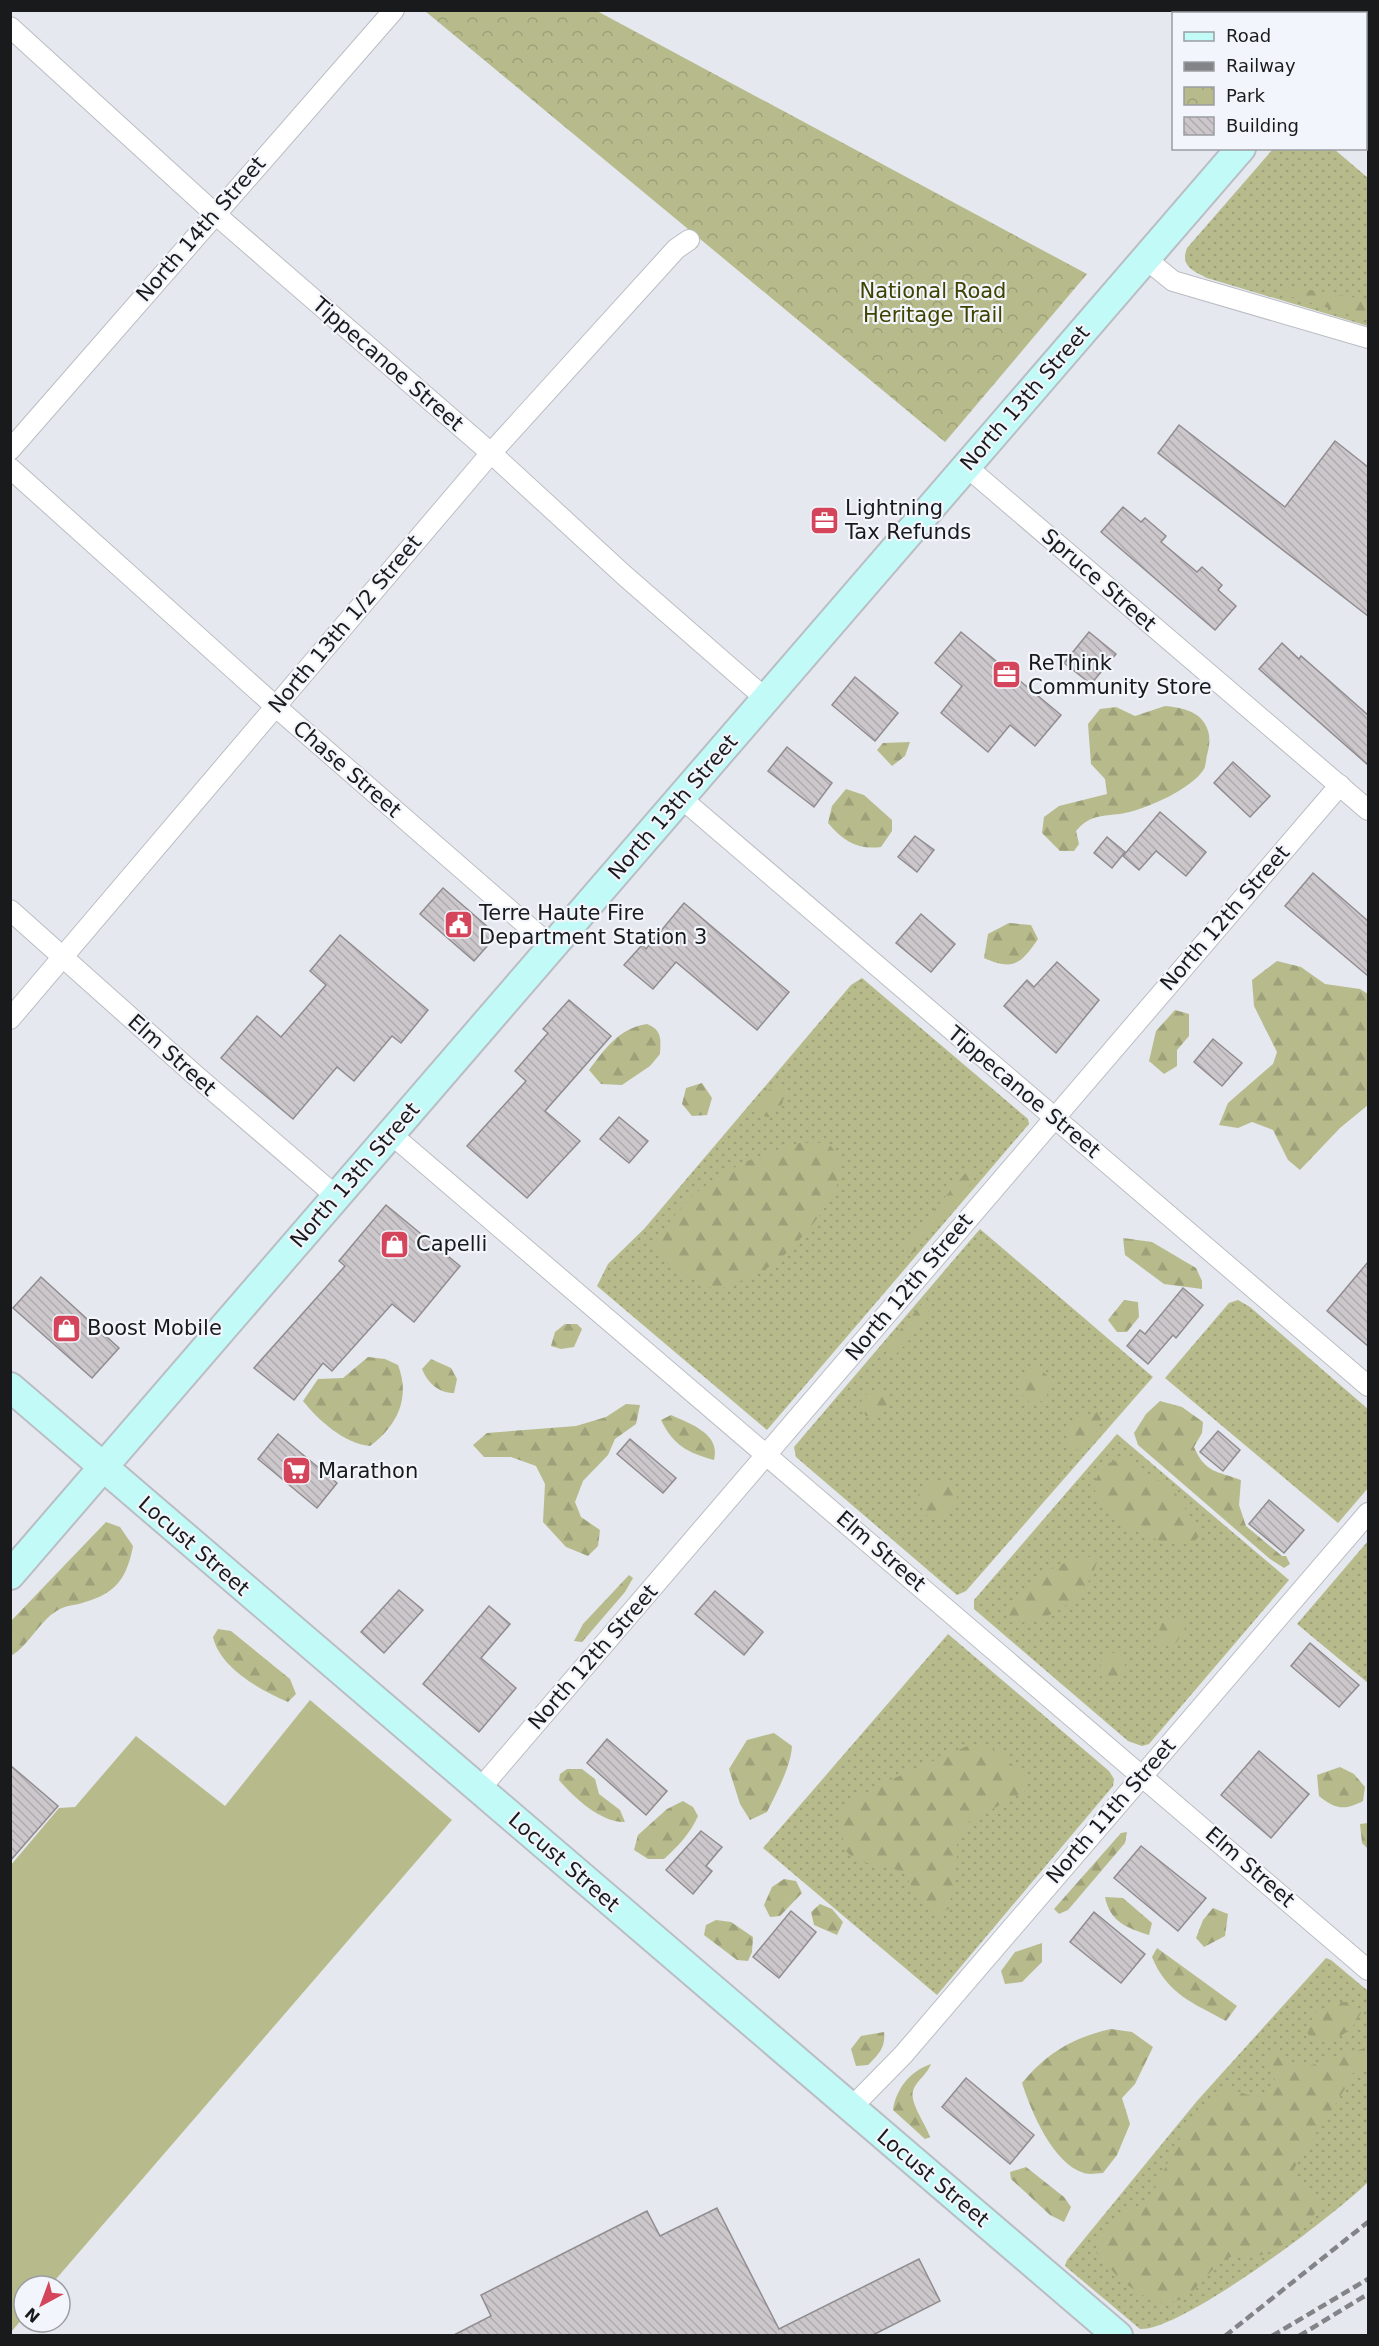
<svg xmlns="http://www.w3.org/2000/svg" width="1379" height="2346" font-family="'DejaVu Sans',sans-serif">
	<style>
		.grass { fill: url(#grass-dots) }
		.forest { fill: url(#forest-firs) }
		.park { fill: url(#park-crowns) }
		.pitch { fill: #b7bb8c }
		.building { fill: url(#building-back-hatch); stroke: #918c8f; stroke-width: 1.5 }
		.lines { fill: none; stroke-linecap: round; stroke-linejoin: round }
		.street-casing { stroke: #babdc3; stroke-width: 22 }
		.secondary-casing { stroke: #babdc3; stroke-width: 32 }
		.street { stroke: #fff; stroke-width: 20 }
		.secondary { stroke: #c2faf8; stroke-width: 28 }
		.rail { stroke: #828488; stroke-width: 4.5; stroke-dasharray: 9 4.5; stroke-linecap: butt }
		.labels { text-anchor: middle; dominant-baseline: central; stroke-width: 4.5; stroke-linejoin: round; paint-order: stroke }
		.street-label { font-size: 21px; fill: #191a1c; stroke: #f2f5fb }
		.park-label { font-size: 21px; fill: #404200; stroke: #f2f5fb }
		.poi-label { font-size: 21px; fill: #191a1c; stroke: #f2f5fb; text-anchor: start }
	</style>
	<defs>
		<pattern id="grass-dots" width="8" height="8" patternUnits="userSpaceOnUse" patternTransform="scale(1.5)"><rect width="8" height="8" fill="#b7bb8c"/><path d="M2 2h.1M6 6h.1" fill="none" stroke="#9da078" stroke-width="1.8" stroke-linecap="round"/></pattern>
		<pattern id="forest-firs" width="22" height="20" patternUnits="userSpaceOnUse" patternTransform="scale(1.5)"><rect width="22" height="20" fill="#b7bb8c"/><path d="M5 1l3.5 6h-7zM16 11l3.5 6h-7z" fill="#9da078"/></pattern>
		<pattern id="park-crowns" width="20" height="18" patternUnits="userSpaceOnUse" patternTransform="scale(1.5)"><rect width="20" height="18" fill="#b7bb8c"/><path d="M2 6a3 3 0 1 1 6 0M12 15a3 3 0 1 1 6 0" fill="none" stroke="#9da078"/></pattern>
		<pattern id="building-back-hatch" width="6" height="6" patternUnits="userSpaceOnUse" patternTransform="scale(1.5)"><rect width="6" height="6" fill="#ccc7ca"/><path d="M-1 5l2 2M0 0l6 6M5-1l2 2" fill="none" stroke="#afaaad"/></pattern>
	</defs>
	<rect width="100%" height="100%" fill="#e5e8ee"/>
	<!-- grass -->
	<g class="grass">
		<path d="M 1273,149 L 1334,149 L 1368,178 L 1368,326 L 1207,278 C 1193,271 1180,266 1187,248 Z"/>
		<polygon points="862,978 1028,1119 1029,1124 767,1430 597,1286 608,1264 644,1229 851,985"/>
		<polygon points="980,1229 1153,1377 966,1591 957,1595 796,1457 794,1447"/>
		<polygon points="1238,1300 1250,1307 1368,1409 1368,1488 1338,1523 1165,1378 1229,1303"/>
		<polygon points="1117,1434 1289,1580 1149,1744 1142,1746 1128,1741 974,1609 974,1600"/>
		<polygon points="1368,1541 1368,1683 1297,1624"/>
		<polygon points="948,1634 1109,1771 1114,1779 1113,1786 937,1995 763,1848"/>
		<path d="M 1326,1958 L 1331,1960 L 1368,1991 L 1368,2182 C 1335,2215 1182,2331 1140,2329 L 1065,2266 L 1067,2260 L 1197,2101 Z"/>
	</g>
	<!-- forest -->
	<g class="forest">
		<polygon points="1285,289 1319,291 1368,300 1368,320 1289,296"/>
		<path d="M 1165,706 C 1179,707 1198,711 1205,724 C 1211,734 1210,744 1207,755 C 1206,759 1206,765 1204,769 C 1193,788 1147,809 1125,813 C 1104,817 1091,813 1076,831 L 1079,844 L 1074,851 L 1060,851 L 1042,833 L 1044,817 L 1059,806 L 1107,794 L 1105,779 L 1091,764 L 1088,724 L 1100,709 L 1116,707 L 1135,716 Z"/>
		<polygon points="910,742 905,756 892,766 877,750 883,743"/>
		<path d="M 846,789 L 864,795 L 892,820 L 892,831 L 881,847 C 858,850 843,841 828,823 L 832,806 Z"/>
		<path d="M 1009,923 L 1031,925 L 1038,939 C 1021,964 1013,971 984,958 L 988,934 Z"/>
		<polygon points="1277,961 1301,967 1325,984 1360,989 1368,994 1368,1105 1340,1128 1300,1170 1288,1160 1273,1130 1252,1122 1238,1128 1219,1125 1228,1103 1273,1064 1277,1052 1254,1006 1252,980"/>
		<polygon points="1175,1010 1189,1014 1189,1036 1177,1050 1177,1066 1164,1074 1149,1061 1156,1031"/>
		<path d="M 647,1024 C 662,1030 661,1039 660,1054 L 650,1066 L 622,1085 L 601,1084 L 589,1070 C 605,1049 619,1028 647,1024 Z"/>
		<polygon points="702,1083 712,1098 707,1115 692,1116 682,1104 686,1088"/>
		<polygon points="779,1086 786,1091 782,1104 769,1117 756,1115 755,1105 766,1091"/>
		<path d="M 799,1143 L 828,1143 C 836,1152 841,1159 840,1172 C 840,1197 796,1247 776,1262 C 759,1274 737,1283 717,1290 C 691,1280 670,1270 654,1247 C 686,1187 735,1161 799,1143 Z"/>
		<polygon points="968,1170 974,1171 973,1181 912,1254 903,1254 907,1242"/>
		<polygon points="1123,1238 1152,1242 1196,1268 1202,1281 1202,1289 1164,1284 1125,1255"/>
		<path d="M 926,1299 L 932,1302 C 924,1323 911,1340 895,1355 L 886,1353 L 888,1344 Z"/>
		<polygon points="1124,1300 1138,1302 1139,1317 1127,1332 1117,1332 1108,1320"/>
		<polygon points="565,1324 577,1324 582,1329 574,1347 561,1349 551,1346 555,1332"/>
		<path d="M 368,1357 L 385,1359 L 398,1365 C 411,1398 397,1426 370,1446 C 345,1444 318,1420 303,1401 L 318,1379 L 343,1378 Z"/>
		<path d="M 431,1359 L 451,1368 L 457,1379 L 454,1393 C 438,1393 428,1383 422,1369 Z"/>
		<polygon points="1037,1367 1053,1380 1045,1400 1032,1404 1019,1392 1024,1376"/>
		<polygon points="879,1390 890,1400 879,1416 866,1416 859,1405 865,1395"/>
		<path d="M 1160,1401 L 1182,1407 L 1203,1422 L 1202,1433 L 1194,1447 C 1205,1473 1217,1471 1241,1480 L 1239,1505 L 1246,1526 L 1282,1556 L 1286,1556 L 1290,1564 L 1284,1568 L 1270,1559 L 1138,1445 L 1134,1433 L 1146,1414 Z"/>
		<polygon points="626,1404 640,1405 636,1424 615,1439 608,1455 583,1481 575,1502 581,1517 600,1530 598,1546 588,1556 566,1547 543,1522 545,1484 536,1466 511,1457 484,1457 473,1445 487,1433 576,1426 606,1417"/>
		<polygon points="1098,1412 1102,1417 1092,1442 1083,1450 1071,1449 1066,1433 1079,1418"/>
		<path d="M 671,1415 C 691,1424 721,1434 714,1460 C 688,1453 673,1445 661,1420 Z"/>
		<polygon points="1124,1459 1173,1489 1201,1534 1192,1544 1167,1544 1130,1528 1100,1505 1093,1485 1104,1464"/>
		<polygon points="951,1481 958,1495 945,1518 927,1516 916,1498 927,1482"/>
		<path d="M 106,1522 L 120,1527 L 133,1546 C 127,1577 117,1593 85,1602 C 78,1605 69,1605 62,1608 C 40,1618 31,1644 11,1656 L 11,1621 Z"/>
		<path d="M 1082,1556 L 1097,1558 C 1094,1593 1045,1628 1010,1622 L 1008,1604 L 1055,1567 Z"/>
		<polygon points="629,1575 633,1578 625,1592 582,1642 574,1641 583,1624"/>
		<polygon points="1178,1618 1185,1629 1176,1643 1165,1647 1155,1641 1162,1623"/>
		<path d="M 218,1629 L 231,1631 L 290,1679 L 296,1694 L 288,1702 C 260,1690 220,1668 213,1637 Z"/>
		<polygon points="1111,1652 1122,1656 1126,1668 1117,1685 1102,1678 1100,1661"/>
		<path d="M 774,1733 L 792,1746 C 791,1766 777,1792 767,1812 L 750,1820 L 740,1804 L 729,1769 L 747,1740 Z"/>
		<polygon points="972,1744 992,1748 1025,1775 1024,1792 968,1822 957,1839 957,1859 949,1909 932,1915 916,1895 904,1872 873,1863 858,1863 844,1849 840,1808 881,1784"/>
		<path d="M 1340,1767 L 1354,1774 L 1365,1787 L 1363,1801 C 1344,1811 1335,1809 1319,1796 L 1317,1775 Z"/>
		<path d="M 567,1769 L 582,1769 L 595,1779 L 599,1794 L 620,1810 L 625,1822 C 602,1823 574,1798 559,1780 L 560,1774 Z"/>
		<path d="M 683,1801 L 693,1807 L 698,1816 C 690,1834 678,1846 664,1859 L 648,1859 L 634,1850 L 638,1835 L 667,1809 Z"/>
		<polygon points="1368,1823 1368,1849 1362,1843 1360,1824"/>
		<polygon points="1127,1832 1125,1843 1068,1910 1059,1914 1054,1909 1121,1833"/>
		<polygon points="784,1879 796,1881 802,1893 780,1916 770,1917 764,1905 772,1887"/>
		<path d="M 1105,1897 L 1123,1898 L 1152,1923 L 1149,1935 C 1127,1928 1110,1922 1105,1897 Z"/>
		<polygon points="820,1904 832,1909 843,1922 837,1935 814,1925 811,1912"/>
		<polygon points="1213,1908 1228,1914 1225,1936 1204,1947 1196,1938 1203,1920"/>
		<polygon points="716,1920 731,1922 753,1937 752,1952 748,1961 737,1960 704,1935 706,1925"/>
		<polygon points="1042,1943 1042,1962 1022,1982 1005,1984 1001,1971 1015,1952"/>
		<path d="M 1157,1948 L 1237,2006 L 1226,2021 C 1193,2003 1167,1994 1152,1957 Z"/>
		<path d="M 1338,2002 L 1355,2002 L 1361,2013 C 1350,2034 1337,2041 1314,2043 L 1305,2029 L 1317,2012 Z"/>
		<path d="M 1111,2029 L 1132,2032 L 1153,2047 L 1135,2084 L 1122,2098 L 1130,2124 L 1117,2155 L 1103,2173 C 1097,2173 1089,2175 1084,2173 C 1053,2164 1031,2111 1022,2083 C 1047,2053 1072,2038 1111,2029 Z"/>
		<path d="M 884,2032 C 886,2047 878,2055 868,2065 L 856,2066 L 851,2049 L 861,2036 Z"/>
		<path d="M 1368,2047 L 1368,2070 L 1353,2073 C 1336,2109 1310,2137 1292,2173 L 1302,2188 L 1320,2205 C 1308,2228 1281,2252 1253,2257 C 1248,2258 1241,2254 1236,2255 C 1213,2261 1202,2287 1183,2298 C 1152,2316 1112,2273 1096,2252 L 1098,2234 L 1122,2212 L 1148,2202 L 1188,2122 L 1226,2087 L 1248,2095 L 1264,2097 L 1277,2083 L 1263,2060 L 1269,2050 L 1290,2062 L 1306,2067 Z"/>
		<path d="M 931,2064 C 927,2074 919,2079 914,2088 C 907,2100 926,2124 930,2137 L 925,2139 L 893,2110 C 896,2089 910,2071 931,2064 Z"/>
		<polygon points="1026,2167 1064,2197 1071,2207 1064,2222 1050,2215 1011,2179 1010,2172"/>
	</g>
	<!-- park -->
	<polygon class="park" points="425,11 597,11 1087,274 945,442"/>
	<!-- pitch -->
	<polygon class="pitch" points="310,1700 452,1820 50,2286 24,2286 24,2317 11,2332 11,1865 59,1808 75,1807 136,1736 225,1806"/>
	<!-- building -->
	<g class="building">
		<polygon points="1179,425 1285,507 1335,441 1368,467 1368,616 1158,453"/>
		<polygon points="1123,507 1141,522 1145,518 1166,536 1161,542 1197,572 1202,567 1222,585 1218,590 1236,606 1215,630 1101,532"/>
		<polygon points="961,632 1061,715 1035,746 1010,725 988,752 941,713 962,686 935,663"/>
		<polygon points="1089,632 1116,654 1091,684 1064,663"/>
		<polygon points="1282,643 1299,659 1301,656 1368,715 1368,765 1259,669"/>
		<polygon points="855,677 898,713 875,741 832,705"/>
		<polygon points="787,747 832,783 814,807 768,771"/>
		<polygon points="1233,762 1270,796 1250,817 1214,783"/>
		<polygon points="1160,812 1206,852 1186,876 1156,851 1139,870 1123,856"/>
		<polygon points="915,836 934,850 917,872 898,857"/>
		<polygon points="1107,837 1125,852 1112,868 1094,853"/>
		<polygon points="1313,873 1368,921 1368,976 1285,906"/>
		<polygon points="443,888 497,935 474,961 420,914"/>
		<polygon points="684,903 789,992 757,1030 676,962 653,989 624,965 642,945 646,949"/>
		<polygon points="921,914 955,944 931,972 896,943"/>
		<polygon points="340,935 428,1010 401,1043 392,1036 354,1081 337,1067 293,1119 221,1058 257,1016 281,1037 326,985 310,971"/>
		<polygon points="1057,962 1099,1000 1056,1053 1004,1006 1027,980 1034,987"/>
		<polygon points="569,1000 611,1036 545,1111 580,1141 527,1198 467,1146 526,1081 515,1071 548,1033 543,1029"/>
		<polygon points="1213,1039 1242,1063 1222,1086 1194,1062"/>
		<polygon points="619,1117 648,1141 629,1163 600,1139"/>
		<polygon points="386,1205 460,1266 414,1322 392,1304 332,1371 323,1363 294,1400 254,1368 345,1266 339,1261"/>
		<polygon points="1368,1262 1368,1346 1327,1311"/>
		<polygon points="41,1277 119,1348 92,1378 13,1308"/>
		<polygon points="1183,1288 1203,1305 1176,1338 1173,1335 1148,1364 1127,1346 1140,1330 1145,1334"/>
		<polygon points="1218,1431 1240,1450 1223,1471 1200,1452"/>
		<polygon points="278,1434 337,1483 317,1508 258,1459"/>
		<polygon points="630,1439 676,1478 663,1493 617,1454"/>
		<polygon points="1269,1500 1304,1530 1284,1553 1249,1524"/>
		<polygon points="399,1590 423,1610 384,1653 361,1632"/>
		<polygon points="715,1591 763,1632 744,1655 695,1614"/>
		<polygon points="489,1606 510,1624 481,1658 516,1688 479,1732 423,1684"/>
		<polygon points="1310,1643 1359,1685 1339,1707 1291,1666"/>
		<polygon points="607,1739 667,1791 646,1815 587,1763"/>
		<polygon points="1259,1751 1309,1794 1271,1838 1221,1795"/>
		<polygon points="10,1765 58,1806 10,1861"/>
		<polygon points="701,1831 722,1847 706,1866 712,1871 693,1894 666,1870"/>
		<polygon points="1141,1846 1206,1898 1178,1931 1114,1878"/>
		<polygon points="791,1911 816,1932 779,1978 753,1957"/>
		<polygon points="1094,1912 1145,1954 1121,1983 1070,1942"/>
		<polygon points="966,2078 1034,2135 1010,2164 942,2107"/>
		<polygon points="717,2208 779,2329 919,2259 940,2301 871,2336 452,2336 491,2316 481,2295 647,2211 660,2236"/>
	</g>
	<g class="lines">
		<defs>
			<g id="street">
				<polyline points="1190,10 1193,14"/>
				<polyline points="10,27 214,213 491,453 625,576 766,699"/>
				<polyline points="1146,259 1173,281 1368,338"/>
				<polyline points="10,450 394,10"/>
				<polyline points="967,467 1368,810"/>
				<polyline points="10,468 275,706 552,947"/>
				<polyline points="681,798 1368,1386"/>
				<polyline points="10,910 195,1075 337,1197"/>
				<polyline points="10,1019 491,453 676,249 689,240"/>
				<polyline points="391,1134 1368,1970"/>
				<polyline points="479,1790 1340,785"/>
				<polyline points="851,2108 903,2055 1368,1513"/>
			</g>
			<g id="secondary">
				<polyline points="1357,14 1360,10"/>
				<polyline points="10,1387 1118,2336"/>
				<polyline points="10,1575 1241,148"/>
			</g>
		</defs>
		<!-- street casing -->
		<use href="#street" class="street-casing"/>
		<!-- secondary casing -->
		<use href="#secondary" class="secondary-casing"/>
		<!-- street -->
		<use href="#street" class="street"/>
		<!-- secondary -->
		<use href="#secondary" class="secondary"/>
		<!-- rail -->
		<g class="rail">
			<polyline points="1225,2336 1368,2222"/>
			<polyline points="1272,2336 1368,2279"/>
			<polyline points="1299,2336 1368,2294"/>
		</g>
	</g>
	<!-- icons -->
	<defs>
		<symbol id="office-square" viewBox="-11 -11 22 22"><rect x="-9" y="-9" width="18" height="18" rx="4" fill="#d4445b" stroke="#f2f5fb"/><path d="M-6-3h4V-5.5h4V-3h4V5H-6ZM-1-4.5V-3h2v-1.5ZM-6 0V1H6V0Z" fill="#fff"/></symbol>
		<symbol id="civic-square" viewBox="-11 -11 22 22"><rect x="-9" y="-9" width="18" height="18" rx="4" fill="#d4445b" stroke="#f2f5fb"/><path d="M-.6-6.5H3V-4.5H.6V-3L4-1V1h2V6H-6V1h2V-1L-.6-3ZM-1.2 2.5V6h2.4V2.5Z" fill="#fff"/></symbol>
		<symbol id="shop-square" viewBox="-11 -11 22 22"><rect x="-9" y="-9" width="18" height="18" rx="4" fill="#d4445b" stroke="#f2f5fb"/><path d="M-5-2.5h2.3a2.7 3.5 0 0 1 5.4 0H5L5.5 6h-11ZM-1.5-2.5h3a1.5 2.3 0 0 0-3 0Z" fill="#fff"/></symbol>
		<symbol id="supermarket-square" viewBox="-11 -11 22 22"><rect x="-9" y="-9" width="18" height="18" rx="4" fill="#d4445b" stroke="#f2f5fb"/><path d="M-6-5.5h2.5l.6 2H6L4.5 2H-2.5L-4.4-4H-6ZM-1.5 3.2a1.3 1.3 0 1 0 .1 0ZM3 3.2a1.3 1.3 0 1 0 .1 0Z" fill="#fff"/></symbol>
	</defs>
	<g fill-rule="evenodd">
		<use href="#office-square" x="808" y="504" width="33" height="33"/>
		<use href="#office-square" x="990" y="658" width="33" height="33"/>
		<use href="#civic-square" x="442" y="908" width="33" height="33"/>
		<use href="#shop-square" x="378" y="1228" width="33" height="33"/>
		<use href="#shop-square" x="50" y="1312" width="33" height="33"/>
		<use href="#supermarket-square" x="280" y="1454" width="33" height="33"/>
	</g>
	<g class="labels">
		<!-- street labels -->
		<g class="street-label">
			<text transform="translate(201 229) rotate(-49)">North 14th Street</text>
			<text transform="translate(388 364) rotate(41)">Tippecanoe Street</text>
			<text transform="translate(1025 398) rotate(-49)">North 13th Street</text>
			<text transform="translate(1099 580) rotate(41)">Spruce Street</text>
			<text transform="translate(345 624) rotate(-50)">North 13th 1/2 Street</text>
			<text transform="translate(347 769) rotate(41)">Chase Street</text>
			<text transform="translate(673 807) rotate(-49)">North 13th Street</text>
			<text transform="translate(1225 918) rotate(-49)">North 12th Street</text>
			<text transform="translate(172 1055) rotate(42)">Elm Street</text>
			<text transform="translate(1024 1092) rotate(40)">Tippecanoe Street</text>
			<text transform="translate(355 1175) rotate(-49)">North 13th Street</text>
			<text transform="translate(909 1287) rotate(-50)">North 12th Street</text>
			<text transform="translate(194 1546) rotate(41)">Locust Street</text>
			<text transform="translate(881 1551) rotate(41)">Elm Street</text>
			<text transform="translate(593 1657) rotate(-49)">North 12th Street</text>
			<text transform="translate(1111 1811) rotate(-49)">North 11th Street</text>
			<text transform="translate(564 1862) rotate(41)">Locust Street</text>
			<text transform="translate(1250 1867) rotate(41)">Elm Street</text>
			<text transform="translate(933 2178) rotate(40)">Locust Street</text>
		</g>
		<!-- park labels -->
		<g class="park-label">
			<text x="933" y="291">National Road<tspan x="933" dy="24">Heritage Trail</tspan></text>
		</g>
		<!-- poi labels -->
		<g class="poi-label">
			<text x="845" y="508">Lightning<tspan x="845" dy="24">Tax Refunds</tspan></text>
			<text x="1028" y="663">ReThink<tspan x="1028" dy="24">Community Store</tspan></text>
			<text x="479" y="913">Terre Haute Fire<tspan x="479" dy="24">Department Station 3</tspan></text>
			<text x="416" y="1244">Capelli</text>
			<text x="87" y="1328">Boost Mobile</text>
			<text x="318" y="1471">Marathon</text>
		</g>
	</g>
	<!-- border -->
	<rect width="1379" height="2346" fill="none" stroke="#191a1c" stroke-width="24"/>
	<!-- legend -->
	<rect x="1172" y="12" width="195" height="138" fill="#f2f5fb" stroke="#9b9da2" stroke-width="1.5"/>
	<rect x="1184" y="32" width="30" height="9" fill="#c2faf8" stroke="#9b9da2" stroke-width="1.5"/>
	<text x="1226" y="42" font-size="18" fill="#191a1c">Road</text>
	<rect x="1184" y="62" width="30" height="9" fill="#828488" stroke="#9b9da2" stroke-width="1.5"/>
	<text x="1226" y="72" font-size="18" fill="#191a1c">Railway</text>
	<rect x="1184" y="87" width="30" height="18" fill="url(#park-crowns)" stroke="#9b9da2" stroke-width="1.5"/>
	<text x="1226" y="102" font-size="18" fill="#191a1c">Park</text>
	<rect x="1184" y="117" width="30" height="18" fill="url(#building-back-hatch)" stroke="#9b9da2" stroke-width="1.5"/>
	<text x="1226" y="132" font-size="18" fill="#191a1c">Building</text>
	<!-- north arrow -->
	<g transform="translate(42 2304) rotate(221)"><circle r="28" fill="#f2f5fb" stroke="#9b9da2" stroke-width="1.5"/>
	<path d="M0-4.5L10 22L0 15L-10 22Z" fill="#d4445b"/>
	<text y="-9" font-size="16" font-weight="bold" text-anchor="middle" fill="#191a1c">N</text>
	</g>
</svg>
